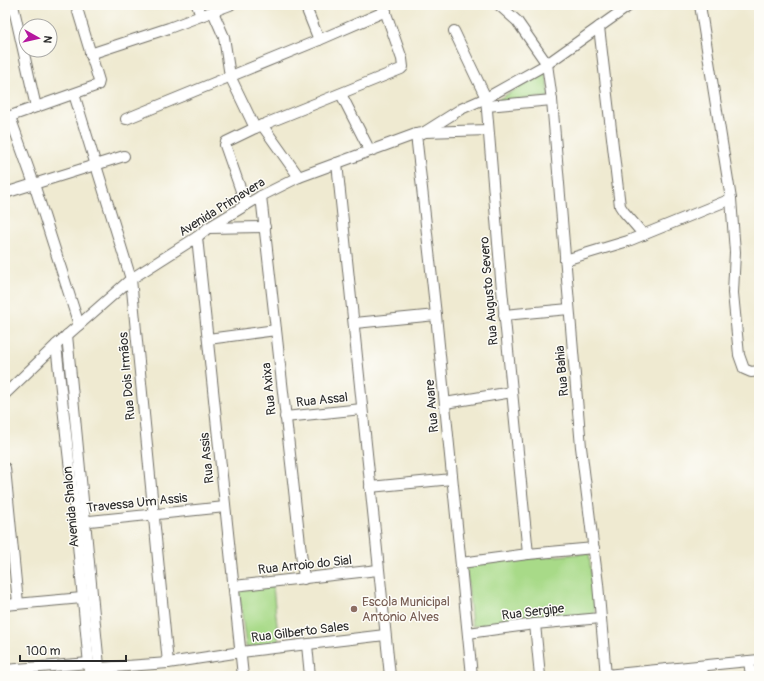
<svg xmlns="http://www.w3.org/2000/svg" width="764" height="681" font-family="Pangolin,sans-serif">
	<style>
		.green { fill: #a8da88; stroke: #6a825a }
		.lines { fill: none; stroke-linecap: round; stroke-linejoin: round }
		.minor-casing { stroke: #706e65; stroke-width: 12 }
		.minor { stroke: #fff; stroke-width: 10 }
		.education-dot { fill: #8d6e63; stroke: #fdfcf7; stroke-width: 1.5 }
		.labels { text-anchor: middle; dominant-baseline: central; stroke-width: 3; stroke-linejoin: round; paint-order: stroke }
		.street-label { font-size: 13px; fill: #2b2b2b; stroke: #fdfcf7 }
		.education-label { font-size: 13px; fill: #785e54; stroke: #fdfcf7; text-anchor: start }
	</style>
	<rect width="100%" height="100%" fill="#fdfcf7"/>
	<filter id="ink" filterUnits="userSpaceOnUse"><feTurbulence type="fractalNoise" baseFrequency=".025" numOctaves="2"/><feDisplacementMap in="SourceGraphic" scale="8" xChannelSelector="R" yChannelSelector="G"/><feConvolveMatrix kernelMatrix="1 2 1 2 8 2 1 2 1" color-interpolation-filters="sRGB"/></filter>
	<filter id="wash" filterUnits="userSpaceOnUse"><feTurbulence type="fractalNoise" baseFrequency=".012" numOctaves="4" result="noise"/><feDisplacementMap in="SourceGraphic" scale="16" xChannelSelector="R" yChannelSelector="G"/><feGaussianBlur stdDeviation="0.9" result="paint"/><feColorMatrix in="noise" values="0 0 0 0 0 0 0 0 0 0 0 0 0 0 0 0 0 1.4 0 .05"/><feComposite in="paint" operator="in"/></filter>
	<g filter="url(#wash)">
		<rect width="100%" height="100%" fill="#efead1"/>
		<!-- green -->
		<g class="green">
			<polygon points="546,71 549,97 496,101"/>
			<polygon points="589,553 595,615 472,626 466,564"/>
			<polygon points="273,587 279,644 246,647 239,592 242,590"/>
		</g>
	</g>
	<g filter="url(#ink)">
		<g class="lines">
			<defs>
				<g id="minor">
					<polyline points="13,5 36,107"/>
					<polyline points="197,5 201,16"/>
					<polyline points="305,5 319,40"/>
					<polyline points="499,5 517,21 547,64 552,100 581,447 598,584 606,676"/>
					<polyline points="700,5 731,199 735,252 733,293 739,355 744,369 751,372 759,371"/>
					<polyline points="213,12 224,37 230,76 255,128"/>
					<polyline points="599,27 620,206 624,212 644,235"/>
					<polyline points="454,31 486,98 501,279 528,554"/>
					<polyline points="90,54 169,28 230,5"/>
					<polyline points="74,94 131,279 168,663"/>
					<polyline points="341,94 370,151"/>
					<polyline points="487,106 552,100"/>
					<polyline points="10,117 34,184 79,325"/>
					<polyline points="5,118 98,85 99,81 76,5"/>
					<polyline points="126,119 319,40 386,11"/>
					<polyline points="262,125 299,177"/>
					<polyline points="425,132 488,130"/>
					<polyline points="416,134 436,315 472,676"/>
					<path d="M 337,163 C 356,334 371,505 390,676"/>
					<polyline points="5,193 124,156"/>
					<polyline points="261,196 304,579"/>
					<polyline points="246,205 225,145 226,142 255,128 401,69 403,67 402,59 383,5"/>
					<polyline points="208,228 265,227"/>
					<polyline points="197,237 243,676"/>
					<polyline points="565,260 628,241 731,199"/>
					<polyline points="504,315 569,309"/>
					<polyline points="355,323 436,315"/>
					<polyline points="67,335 100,676"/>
					<polyline points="208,339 276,330"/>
					<polyline points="56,345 76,523 90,676"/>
					<polyline points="5,394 56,345 131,279 197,237 208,228 261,196 299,177 416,134 423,133 461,109 486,98 547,64 630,5"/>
					<polyline points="445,403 512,392"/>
					<polyline points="285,417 362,409"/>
					<polyline points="5,468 18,603"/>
					<polyline points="370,487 452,479"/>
					<polyline points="80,522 225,507"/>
					<polyline points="461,563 528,554 594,548"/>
					<polyline points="234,586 378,570"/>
					<polyline points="5,605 82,598"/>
					<polyline points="535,624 540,676"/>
					<polyline points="468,633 535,624 601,618"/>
					<polyline points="307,645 310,676"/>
					<polyline points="749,661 751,676"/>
					<polyline points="702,666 703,676"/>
					<polyline points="5,670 89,663 94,667 100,668 168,663 241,652 385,635"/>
					<polyline points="606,675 759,660"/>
				</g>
			</defs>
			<!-- minor casing -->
			<use href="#minor" class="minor-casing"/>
			<!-- minor -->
			<use href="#minor" class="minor"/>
		</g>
	</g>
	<!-- markers -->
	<circle class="education-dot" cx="354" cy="609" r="4"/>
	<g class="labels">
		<!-- street labels -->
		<g class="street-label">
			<text transform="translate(222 207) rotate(-32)">Avenida Primavera</text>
			<text transform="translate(489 291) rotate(-95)">Rua Augusto Severo</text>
			<text transform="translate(562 371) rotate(-95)">Rua Bahia</text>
			<text transform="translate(127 376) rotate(-95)">Rua Dois Irmãos</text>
			<text transform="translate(269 389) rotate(-96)">Rua Axixa</text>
			<text transform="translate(322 400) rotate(-6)">Rua Assal</text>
			<text transform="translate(432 406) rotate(-95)">Rua Avare</text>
			<text transform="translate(207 458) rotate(-96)">Rua Assis</text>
			<text transform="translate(137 503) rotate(-6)">Travessa Um Assis</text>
			<text transform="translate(71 507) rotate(-95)">Avenida Shalon</text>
			<text transform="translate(305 565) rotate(-6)">Rua Arroio do Sial</text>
			<text transform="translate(533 612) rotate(-7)">Rua Sergipe</text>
			<text transform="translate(300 632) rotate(-7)">Rua Gilberto Sales</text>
		</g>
		<!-- education labels -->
		<g class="education-label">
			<text x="362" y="602">Escola Municipal<tspan x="362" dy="15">Antonio Alves</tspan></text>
		</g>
	</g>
	<!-- margin -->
	<rect width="764" height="681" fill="none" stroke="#fdfcf7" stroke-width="20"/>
	<!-- north arrow -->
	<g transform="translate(38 38) rotate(98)"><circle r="19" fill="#fdfcf7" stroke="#a9a8a5"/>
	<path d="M0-3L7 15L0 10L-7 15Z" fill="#b5179e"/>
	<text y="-6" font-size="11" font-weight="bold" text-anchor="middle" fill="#2b2b2b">N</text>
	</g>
	<!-- scale -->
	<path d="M20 655v6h106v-6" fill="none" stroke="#2b2b2b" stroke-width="2"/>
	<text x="26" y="655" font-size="12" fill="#2b2b2b" stroke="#fdfcf7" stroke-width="3" paint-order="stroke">100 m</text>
</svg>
